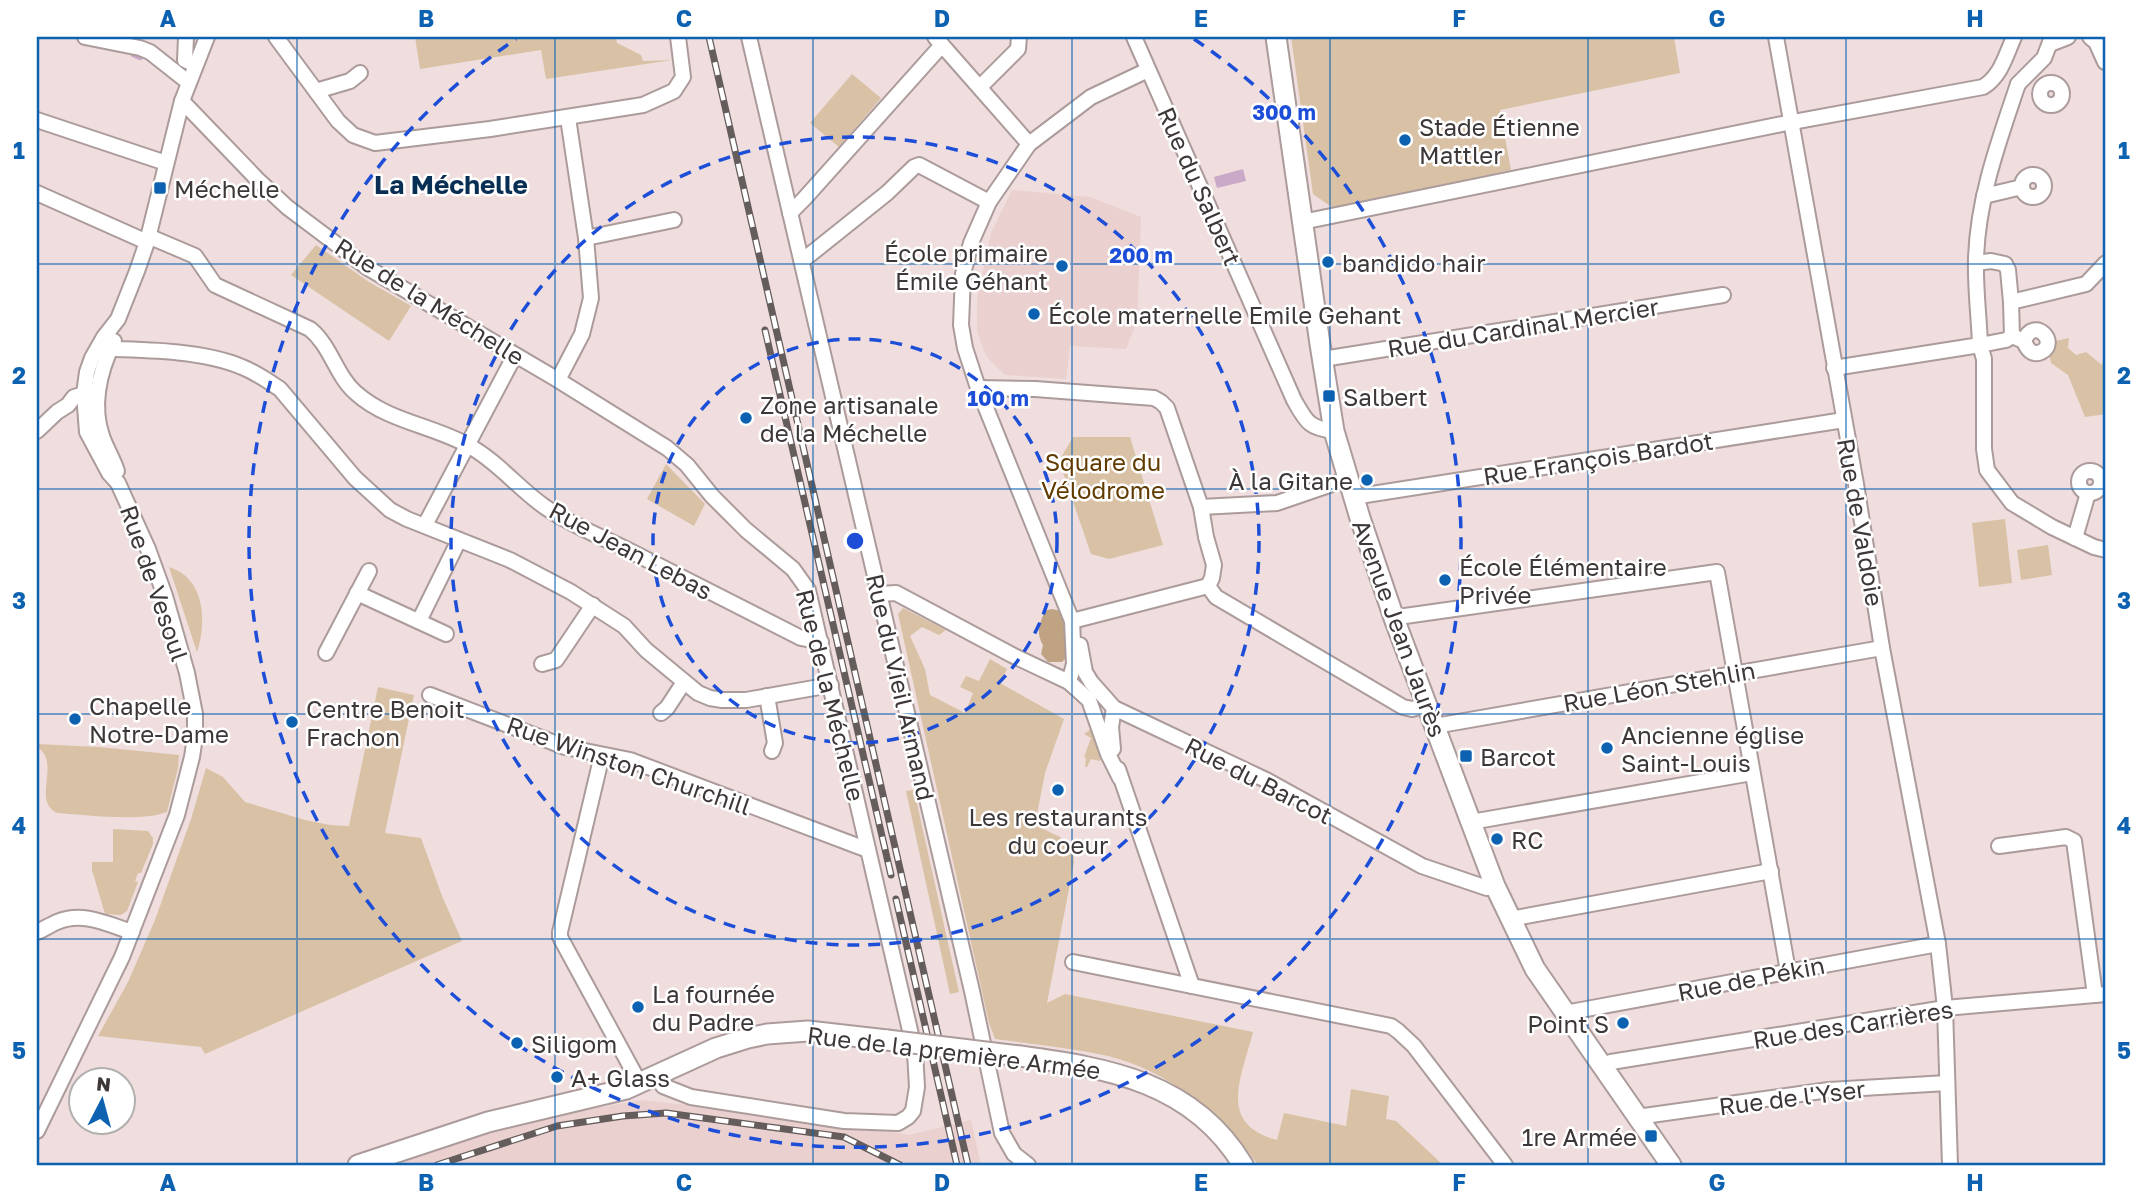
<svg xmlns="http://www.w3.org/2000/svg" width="2143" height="1202" font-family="'Golos Text',sans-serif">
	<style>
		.built { fill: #ead0cf }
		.green { fill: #d9c1a6 }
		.forest { fill: #c0a383 }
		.water { fill: #c9a9c7 }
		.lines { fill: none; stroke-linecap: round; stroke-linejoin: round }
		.stream { stroke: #c9a9c7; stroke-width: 4.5 }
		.minor-casing { stroke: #ac9b9b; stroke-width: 18 }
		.major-casing { stroke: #ac9b9b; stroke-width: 23 }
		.minor { stroke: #fff; stroke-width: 14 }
		.major { stroke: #fff; stroke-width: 19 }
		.rail-casing { stroke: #655c5c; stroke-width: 7 }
		.rail { stroke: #fff; stroke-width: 4.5; stroke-dasharray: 13; stroke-linecap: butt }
		.major-bridge-casing { stroke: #ac9b9b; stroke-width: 23; stroke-linecap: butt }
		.major-bridge { stroke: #fff; stroke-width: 19 }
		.grid { fill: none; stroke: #0c62b0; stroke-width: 2; stroke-opacity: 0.55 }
		.ring { fill: none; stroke: #1d4ed8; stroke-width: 3.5; stroke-dasharray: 12 9 }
		.poi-dot { fill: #0c62b0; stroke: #fff; stroke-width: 2.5 }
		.labels { text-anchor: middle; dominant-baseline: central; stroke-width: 5; stroke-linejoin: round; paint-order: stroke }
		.poi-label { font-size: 24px; fill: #3e3737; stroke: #fff; text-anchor: start }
		.street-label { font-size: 24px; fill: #3e3737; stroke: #fff }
		.park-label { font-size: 24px; fill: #613a00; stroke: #fff }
		.neighbourhood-label { font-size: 26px; font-weight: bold; fill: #082e53; stroke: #fff }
		.centre { fill: #1d4ed8; stroke: #fff; stroke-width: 3.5 }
		.ring-label { font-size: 21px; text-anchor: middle; font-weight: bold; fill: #1d4ed8; stroke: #fff; stroke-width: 5; stroke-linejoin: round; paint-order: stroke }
		.neatline { fill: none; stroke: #0c62b0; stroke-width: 2.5 }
		.grid-label { font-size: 23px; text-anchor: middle; font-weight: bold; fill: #0c62b0 }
	</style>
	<rect width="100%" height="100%" fill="#efdedd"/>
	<!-- built -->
	<g class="built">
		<polygon points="1012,190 1090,197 1141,217 1137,321 1126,349 1070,346 1066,379 1005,375 987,357 977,332 977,300 991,233"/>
		<polygon points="641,1100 828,1120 909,1135 971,1120 981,1165 386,1165 541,1118"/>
	</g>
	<!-- green -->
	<g class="green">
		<polygon points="415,37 616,37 617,43 641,55 643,61 672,60 546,79 541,50 420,69"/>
		<polygon points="1291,37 1674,37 1680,73 1500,110 1511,170 1333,208 1313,194"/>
		<polygon points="852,74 881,98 839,147 810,123"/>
		<polygon points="316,245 369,282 411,306 389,341 291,275"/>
		<polygon points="2069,338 2068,348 2076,355 2086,352 2102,365 2106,344 2106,414 2085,417 2068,375 2051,363 2049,352 2051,342"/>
		<polygon points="1073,437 1130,437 1163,545 1109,559 1091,554 1059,461"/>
		<polygon points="666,464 705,504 694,526 647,499"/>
		<polygon points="2005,519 2012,583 1979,587 1972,523"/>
		<polygon points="2048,545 2052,575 2021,580 2017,550"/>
		<path d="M 169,567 C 205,578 207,622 197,652 Z"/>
		<path d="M 903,608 L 946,630 L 939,635 L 922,627 L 910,636 L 925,669 L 930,695 L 965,713 L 973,693 L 960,687 L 966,676 L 979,681 L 990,659 L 1007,669 L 1000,683 L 1064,719 L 1045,773 L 1035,825 L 1060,837 L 1073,849 L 1074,863 L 1047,1003 L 1065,994 L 1253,1032 C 1242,1076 1216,1124 1277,1140 L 1284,1113 L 1346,1126 L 1351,1089 L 1389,1096 L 1386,1119 L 1396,1121 L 1441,1163 L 1441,1165 L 1258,1165 C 1223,1115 1169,1071 1108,1056 C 1071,1048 1033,1044 995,1039 L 989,1023 L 898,614 Z"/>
		<polygon points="378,687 414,695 385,833 421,838 442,896 462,941 205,1054 201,1047 98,1036 128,982 155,920 191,819 206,768 223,777 245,802 305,820 330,825 349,826"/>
		<polygon points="1091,729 1101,758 1100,761 1091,759 1087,767 1085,767 1086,758 1084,757 1091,738 1084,734"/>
		<path d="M 37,744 L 99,747 L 179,755 L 178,768 L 167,812 C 141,822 86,815 57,813 C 31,801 62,762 37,747 Z"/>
		<polygon points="914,790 959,992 950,994 906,791"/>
		<polygon points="113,829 148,831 153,838 153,844 141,873 138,873 135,881 138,882 127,911 121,915 105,914 92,870 92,862 113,862"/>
	</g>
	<!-- forest -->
	<path class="forest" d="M 1051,609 L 1062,611 L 1068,635 L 1069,655 L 1062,662 L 1048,662 L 1041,654 L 1043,645 C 1036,632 1039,625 1045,611 Z"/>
	<!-- water -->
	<polygon class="water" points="1243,169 1246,181 1217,188 1214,177"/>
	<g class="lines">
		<!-- stream -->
		<polyline class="stream" points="133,55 140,58"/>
		<defs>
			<g id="minor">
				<polyline points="85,37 140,48 150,52 188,82"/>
				<polyline points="186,37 185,60 195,65"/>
				<polyline points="276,37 338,121 353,135 375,143 490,129 643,105 674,91 683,77 678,37"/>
				<polyline points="749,37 972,991 1002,1133 1014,1154 1028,1165"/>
				<polyline points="935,37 1029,144"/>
				<path d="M 1134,37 L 1294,400 C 1306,421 1308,428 1334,431"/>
				<polyline points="1776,37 1856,484 1882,648 1938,944 1945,1008 1950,1165"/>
				<polyline points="2090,37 2096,42 2105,62"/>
				<polyline points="2050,44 2068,37"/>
				<circle cx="2051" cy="94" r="11"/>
				<polyline points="2018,84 2044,58 2052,37"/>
				<polyline points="980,87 1018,49 1019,37"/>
				<polyline points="316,91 350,81 360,73"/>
				<polyline points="182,101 257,179 287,207 368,268 558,380 667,448 687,465 712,496 746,530 793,569 808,590 915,1052 917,1087 913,1111 908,1117 898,1123 844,1121 691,1097 663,1086 656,1075"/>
				<polyline points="37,120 166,163"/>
				<circle cx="2033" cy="186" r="11"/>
				<polyline points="37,193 147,242"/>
				<polyline points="1984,196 2022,187"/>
				<polyline points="790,213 804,199 942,45"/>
				<path d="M 1302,222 L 1782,124 L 1983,87 C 2001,76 2006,55 2014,37"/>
				<path d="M 148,236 L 195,256 L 215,285 L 310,329 C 331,346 336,376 356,393 C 388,422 436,426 471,447 C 499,463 519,489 545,507 C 571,525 602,537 630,551 C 687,580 744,609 801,638 L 821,642"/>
				<polyline points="586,238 674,220"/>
				<polyline points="802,261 887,193 914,167 919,165 989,202"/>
				<polyline points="1976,263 1991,261 2005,264 2008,270 2011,302 2086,284 2106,263"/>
				<polyline points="2011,302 2012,336 2006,340 1980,345 1984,359 1984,449 1987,470 2012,503 2052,527 2094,547 2106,550"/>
				<path d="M 2012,336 L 2024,341 C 2027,349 2032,356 2041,352 C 2060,343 2034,315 2024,341"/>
				<path d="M 104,337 L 110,349 C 150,350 204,351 242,367 C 255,372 268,381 280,389 L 355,478 L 390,510 L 407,519 L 510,560 L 571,592 L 624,626 L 646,650 L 698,693 L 710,698 L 722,700 L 746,700 L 831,685"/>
				<path d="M 114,341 C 100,370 91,404 102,436 C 106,448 113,459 117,471"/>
				<polyline points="1323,359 1723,295"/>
				<path d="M 1834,368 L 1980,345 C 1979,316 1975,287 1976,258 C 1978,197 1999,141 2018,84"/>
				<polyline points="558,380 582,334 591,298 586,238 568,118"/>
				<polyline points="978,388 1035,389 1154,398 1161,402 1167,408 1201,507 1206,537 1214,565 1212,578 1208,586"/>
				<polyline points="37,431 57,412 68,405 74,397 84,394 93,394"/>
				<circle cx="2090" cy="482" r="11"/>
				<polyline points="1353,497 1844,420"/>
				<polyline points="1201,507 1277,503 1347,479"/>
				<polyline points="425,525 515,355"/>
				<polyline points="2075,538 2088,493"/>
				<polyline points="1208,586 1216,597 1403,707 1412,709 1427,705"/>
				<polyline points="357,593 446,634"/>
				<polyline points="880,594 896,593 1012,655 1069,682 1089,700 1108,754 1120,778"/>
				<polyline points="419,621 459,540"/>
				<polyline points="1072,621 1208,586"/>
				<polyline points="1395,621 1405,616 1717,572 1788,971"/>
				<polyline points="1080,645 1085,672 1091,682 1114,708 1266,780 1422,866 1487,888 1495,886"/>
				<polyline points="326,653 369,571"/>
				<polyline points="542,664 556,660 593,605"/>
				<polyline points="1069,682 1074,664 1072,621 978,388 965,348 961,325 963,274 971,243 989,202 1029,144 1091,97 1148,70"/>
				<polyline points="430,695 565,747 630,760 868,850"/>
				<polyline points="767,696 775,743 772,751"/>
				<polyline points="661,713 667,708 684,682"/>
				<polyline points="1435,726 1882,648"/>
				<polyline points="1113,749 1111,727 1114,708"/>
				<polyline points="602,755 560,932 560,937 639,1082"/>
				<polyline points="1118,769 1192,986"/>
				<polyline points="1471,822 1752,773"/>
				<polyline points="1999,846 2066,837 2074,841 2095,995"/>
				<polyline points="1510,919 1771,871"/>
				<path d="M 37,932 C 44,929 50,925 57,922 C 83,911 107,924 132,932"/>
				<polyline points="1073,962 1391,1026 1398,1031 1414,1046 1505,1165"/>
				<polyline points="1565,1013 1938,944"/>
				<polyline points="1602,1065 1611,1062 1945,1008 2106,994"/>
				<polyline points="1637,1117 1829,1090 1947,1083"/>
				<polyline points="37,1131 122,957 177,815 192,757 195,737 195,714 187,673 165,596 148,549 118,483 109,473 87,432 84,394 87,372 92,358 104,337 118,319 137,271 147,242 182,101 207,37"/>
			</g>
			<g id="major">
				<polyline points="1276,37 1320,344 1334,431 1360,518 1395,621 1495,886 1535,969 1671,1165"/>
				<path d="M 1020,1056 C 1108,1068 1193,1082 1243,1165"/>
				<polyline points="358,1165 488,1122 626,1089 716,1048 748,1038 767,1034 808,1031 887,1040"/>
			</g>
		</defs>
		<!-- minor casing -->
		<use href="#minor" class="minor-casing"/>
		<!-- major casing -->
		<use href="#major" class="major-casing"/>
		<!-- minor -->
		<use href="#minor" class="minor"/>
		<!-- major -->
		<use href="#major" class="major"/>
		<defs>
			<g id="rail">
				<polyline points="709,37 968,1165"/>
				<polyline points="765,330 891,875"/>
				<polyline points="896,899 957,1165"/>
				<polyline points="437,1165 557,1126 623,1116 666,1113 844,1137 900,1165"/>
			</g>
		</defs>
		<!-- rail casing -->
		<use href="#rail" class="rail-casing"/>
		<!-- rail -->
		<use href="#rail" class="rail"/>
		<defs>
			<polyline id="major-bridge" points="887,1040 1020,1056"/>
		</defs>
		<!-- major-bridge casing -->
		<use href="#major-bridge" class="major-bridge-casing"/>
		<!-- major-bridge -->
		<use href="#major-bridge" class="major-bridge"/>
	</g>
	<!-- grid -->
	<path class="grid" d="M 297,37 L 297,1165M 555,37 L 555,1165M 813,37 L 813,1165M 1072,37 L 1072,1165M 1330,37 L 1330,1165M 1588,37 L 1588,1165M 1846,37 L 1846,1165M 37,264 L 2106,264M 37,489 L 2106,489M 37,714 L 2106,714M 37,939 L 2106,939"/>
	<!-- distance rings -->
	<g class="ring">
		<circle cx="855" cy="541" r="202"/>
		<circle cx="855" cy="541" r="404"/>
		<path d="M1194 39A606 606 0 1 1 516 39"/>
	</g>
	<!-- markers -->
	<g class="poi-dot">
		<circle cx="1405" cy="140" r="7"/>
		<rect x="153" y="181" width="14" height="14" rx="3.5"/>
		<circle cx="1328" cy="262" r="7"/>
		<circle cx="1062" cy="266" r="7"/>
		<circle cx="1034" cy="314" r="7"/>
		<rect x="1322" y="389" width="14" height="14" rx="3.5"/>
		<circle cx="746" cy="418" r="7"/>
		<circle cx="1367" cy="480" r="7"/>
		<circle cx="1445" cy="580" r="7"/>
		<circle cx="75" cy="719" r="7"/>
		<circle cx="292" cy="722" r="7"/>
		<circle cx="1607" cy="748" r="7"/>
		<rect x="1459" y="749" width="14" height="14" rx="3.5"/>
		<circle cx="1058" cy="790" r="7"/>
		<circle cx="1497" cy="839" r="7"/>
		<circle cx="638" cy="1007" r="7"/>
		<circle cx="1623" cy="1023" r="7"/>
		<circle cx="517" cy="1043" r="7"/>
		<circle cx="557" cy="1077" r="7"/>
		<rect x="1644" y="1129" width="14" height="14" rx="3.5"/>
	</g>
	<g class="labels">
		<!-- poi labels -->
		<g class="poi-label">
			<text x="1419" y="126">Stade Étienne<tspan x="1419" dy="28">Mattler</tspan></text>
			<text x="174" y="188">Méchelle</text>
			<text x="1048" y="252" text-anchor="end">École primaire<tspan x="1048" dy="28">Émile Géhant</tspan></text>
			<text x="1342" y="262">bandido hair</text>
			<text x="1048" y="314">École maternelle Emile Gehant</text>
			<text x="1343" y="396">Salbert</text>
			<text x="760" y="404">Zone artisanale<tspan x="760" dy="28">de la Méchelle</tspan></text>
			<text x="1353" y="480" text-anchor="end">À la Gitane</text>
			<text x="1459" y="566">École Élémentaire<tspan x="1459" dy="28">Privée</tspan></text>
			<text x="89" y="705">Chapelle<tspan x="89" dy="28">Notre-Dame</tspan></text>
			<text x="306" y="708">Centre Benoit<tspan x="306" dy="28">Frachon</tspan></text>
			<text x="1621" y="734">Ancienne église<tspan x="1621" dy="28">Saint-Louis</tspan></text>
			<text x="1480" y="756">Barcot</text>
			<text x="1058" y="816" text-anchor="middle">Les restaurants<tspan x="1058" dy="28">du coeur</tspan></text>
			<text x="1511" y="839">RC</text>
			<text x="652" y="993">La fournée<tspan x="652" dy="28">du Padre</tspan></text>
			<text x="1609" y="1023" text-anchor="end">Point S</text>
			<text x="531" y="1043">Siligom</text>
			<text x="571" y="1077">A+ Glass</text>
			<text x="1637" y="1136" text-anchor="end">1re Armée</text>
		</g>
		<!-- street labels -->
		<g class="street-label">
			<text transform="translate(1200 186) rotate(66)">Rue du Salbert</text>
			<text transform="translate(430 301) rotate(32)">Rue de la Méchelle</text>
			<text transform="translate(1523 327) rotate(-9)">Rue du Cardinal Mercier</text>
			<text transform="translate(1598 458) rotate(-9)">Rue François Bardot</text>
			<text transform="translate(1861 522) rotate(80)">Rue de Valdoie</text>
			<text transform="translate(631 550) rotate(28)">Rue Jean Lebas</text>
			<text transform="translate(155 583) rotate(71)">Rue de Vesoul</text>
			<text transform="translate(1400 628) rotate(70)">Avenue Jean Jaurès</text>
			<text transform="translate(1659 686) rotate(-10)">Rue Léon Stehlin</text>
			<text transform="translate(901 687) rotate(77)">Rue du Vieil Armand</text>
			<text transform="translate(831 695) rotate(76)">Rue de la Méchelle</text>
			<text transform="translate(629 765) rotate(19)">Rue Winston Churchill</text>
			<text transform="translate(1259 780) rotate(27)">Rue du Barcot</text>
			<text transform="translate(1751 978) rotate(-11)">Rue de Pékin</text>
			<text transform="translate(1853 1024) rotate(-9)">Rue des Carrières</text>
			<text transform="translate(954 1052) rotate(7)">Rue de la première Armée</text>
			<text transform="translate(1792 1097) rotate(-7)">Rue de l'Yser</text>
		</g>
		<!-- park labels -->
		<g class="park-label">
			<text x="1103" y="461">Square du<tspan x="1103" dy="28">Vélodrome</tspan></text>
		</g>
		<!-- neighbourhood labels -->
		<g class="neighbourhood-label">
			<text x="451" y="184">La Méchelle</text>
		</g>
	</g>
	<circle cx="855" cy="541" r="10" class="centre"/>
	<g class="ring-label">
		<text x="1284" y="120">300 m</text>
		<text x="1141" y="263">200 m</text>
		<text x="998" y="406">100 m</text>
	</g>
	<!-- border -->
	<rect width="2143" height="1202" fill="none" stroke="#ffffff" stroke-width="77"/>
	<!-- north arrow -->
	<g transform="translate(102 1101) rotate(6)"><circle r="33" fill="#ffffff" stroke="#b2afaf" stroke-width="2"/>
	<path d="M0-5L12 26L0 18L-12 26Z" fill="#0c62b0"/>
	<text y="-10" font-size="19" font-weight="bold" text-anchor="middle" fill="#3e3737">N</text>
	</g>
	<rect x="38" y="38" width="2066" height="1126" class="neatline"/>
	<g class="grid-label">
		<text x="168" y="27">A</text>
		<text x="426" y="27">B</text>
		<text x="684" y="27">C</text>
		<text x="942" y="27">D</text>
		<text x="1201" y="27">E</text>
		<text x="1459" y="27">F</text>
		<text x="1717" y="27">G</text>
		<text x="1975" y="27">H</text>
		<text x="19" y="159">1</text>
		<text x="2124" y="159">1</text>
		<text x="19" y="384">2</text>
		<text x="2124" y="384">2</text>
		<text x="19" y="609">3</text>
		<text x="2124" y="609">3</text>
		<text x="19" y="834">4</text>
		<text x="2124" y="834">4</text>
		<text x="19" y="1059">5</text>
		<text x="2124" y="1059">5</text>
		<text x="168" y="1191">A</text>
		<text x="426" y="1191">B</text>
		<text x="684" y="1191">C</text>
		<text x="942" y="1191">D</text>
		<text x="1201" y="1191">E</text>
		<text x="1459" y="1191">F</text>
		<text x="1717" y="1191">G</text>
		<text x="1975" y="1191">H</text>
	</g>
</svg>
